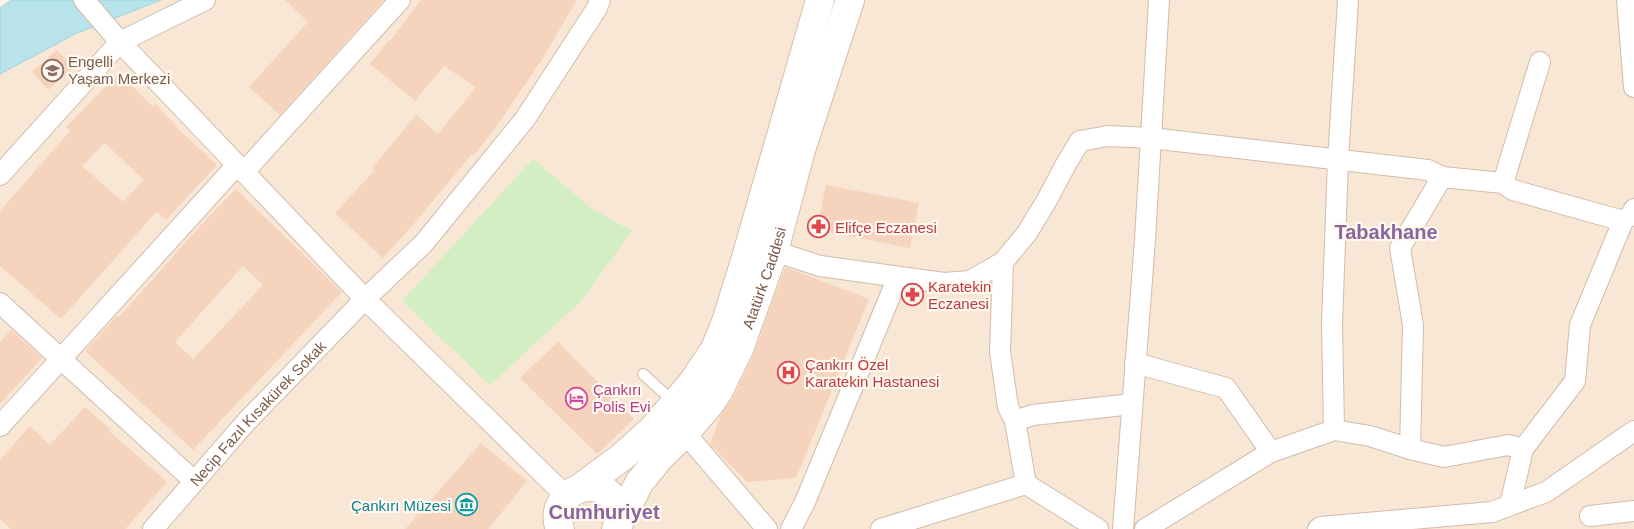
<svg xmlns="http://www.w3.org/2000/svg" width="1634" height="529" font-family="Helvetica,sans-serif">
	<style>
		.residential { fill: #f7e7d4 }
		.green { fill: #d4eec3 }
		.water { fill: #b9e3ea; stroke: #9ed3dd }
		.building { fill: #f6d3bc; fill-rule: evenodd }
		.lines { fill: none; stroke-linecap: round; stroke-linejoin: round }
		.lane-casing { stroke: #d2bcab; stroke-width: 12 }
		.street-casing { stroke: #d2bcab; stroke-width: 22 }
		.secondary-casing { stroke: #d8bfaa; stroke-width: 30 }
		.lane { stroke: #fff; stroke-width: 10 }
		.street { stroke: #fff; stroke-width: 20 }
		.secondary { stroke: #fff; stroke-width: 28 }
		.labels { text-anchor: middle; dominant-baseline: central; stroke-width: 4.5; stroke-linejoin: round; paint-order: stroke }
		.education-label { font-size: 15px; fill: #785e54; stroke: #fff9ef; text-anchor: start }
		.health-label { font-size: 15px; fill: #be3a42; stroke: #fff9ef; text-anchor: start }
		.street-label { font-size: 15px; fill: #7b5a48; stroke: #fff9ef }
		.hotel-label { font-size: 15px; fill: #b23c85; stroke: #fff9ef; text-anchor: start }
		.culture-label { font-size: 15px; fill: #0d838f; stroke: #fff9ef; text-anchor: end }
		.district-label { font-size: 20px; font-weight: bold; fill: #8b649e; stroke: #fff9ef }
	</style>
	<rect width="100%" height="100%" fill="#fef5e7"/>
	<!-- residential -->
	<polygon class="residential" points="117,0 1634,0 1634,529 0,529 0,61"/>
	<!-- green -->
	<polygon class="green" points="533,159 591,208 632,231 580,302 490,385 402,301"/>
	<!-- water -->
	<polygon class="water" points="11,0 161,0 75,34 0,74 0,8"/>
	<!-- building -->
	<g class="building">
		<polygon points="285,0 384,0 280,115 249,87 308,22"/>
		<polygon points="421,0 577,0 541,61 496,127 474,155 472,154 412,226 383,258 335,213 375,170 372,168 416,115 438,134 476,87 444,66 415,101 370,64 389,40 390,41"/>
		<polygon points="57,50 73,68 48,90 32,72"/>
		<path d="M 119,73 L 153,107 L 155,104 L 177,126 L 176,127 L 217,165 L 166,220 L 157,211 L 61,319 L 0,266 L 0,211 L 70,131 L 66,127 ZM 105,143 L 144,180 L 123,202 L 82,166 Z"/>
		<polygon points="826,185 919,203 910,248 817,230"/>
		<path d="M 236,189 L 342,292 L 193,450 L 85,351 L 117,316 L 119,317 L 201,225 ZM 243,266 L 263,285 L 193,359 L 175,342 Z"/>
		<polygon points="785,267 869,299 796,478 747,482 710,444 722,413 732,399 753,356"/>
		<polygon points="11,330 42,358 0,404 0,342"/>
		<polygon points="558,342 634,419 597,454 520,378"/>
		<polygon points="85,407 110,429 109,431 167,482 125,529 11,529 0,519 0,460 30,426 50,445"/>
		<polygon points="481,443 527,481 488,529 405,529"/>
	</g>
	<g class="lines">
		<defs>
			<polyline id="lane" points="643,374 675,403"/>
			<g id="street">
				<polyline points="84,0 120,42 365,299 566,496"/>
				<polyline points="1627,0 1634,87"/>
				<polyline points="244,172 400,0"/>
				<polyline points="0,175 120,42 205,0"/>
				<polyline points="1503,183 1540,62"/>
				<polyline points="774,251 820,266 944,283 970,281 1003,262 1027,233 1047,200 1066,164 1080,141 1108,136 1151,138 1428,170 1442,177 1503,183 1513,190 1623,221"/>
				<polyline points="1003,262 1000,352 1008,407 1015,421 1026,484 1098,529"/>
				<polyline points="0,303 194,481"/>
				<polyline points="1135,363 1226,388 1271,452"/>
				<polyline points="1015,421 1033,415 1132,404"/>
				<polyline points="0,426 237,165"/>
				<polyline points="1334,430 1332,324 1338,160 1348,0"/>
				<polyline points="685,433 767,529"/>
				<polyline points="1410,449 1413,325 1400,248 1442,177"/>
				<polyline points="1510,505 1523,449 1575,381 1580,325 1623,221 1631,215 1634,209"/>
				<polyline points="1590,516 1634,511"/>
				<path id="s1" d="M 153,529 L 247,421 L 365,299 L 424,243 L 525,119 L 597,8 L 600,0"/>
				<polyline points="791,529 805,502 898,277"/>
				<polyline points="881,529 1026,484"/>
				<polyline points="1123,529 1145,240 1159,0"/>
				<polyline points="1145,529 1271,452 1334,430 1370,436 1410,449 1444,457 1508,445 1523,449"/>
				<polyline points="1318,529 1321,527 1492,512 1546,492 1634,431"/>
			</g>
			<g id="secondary">
				<polyline points="580,488 622,457 652,430 693,382 715,349 726,322 745,261 820,0"/>
				<path id="s2" d="M 618,525 L 639,483 L 660,457 L 685,433 L 709,405 L 718,392 L 739,349 L 774,251 L 801,150 L 850,0"/>
				<path d="M 560,529 C 545,491 603,469 617,506 C 620,514 620,522 616,529"/>
			</g>
		</defs>
		<!-- lane casing -->
		<use href="#lane" class="lane-casing"/>
		<!-- street casing -->
		<use href="#street" class="street-casing"/>
		<!-- secondary casing -->
		<use href="#secondary" class="secondary-casing"/>
		<!-- lane -->
		<use href="#lane" class="lane"/>
		<!-- street -->
		<use href="#street" class="street"/>
		<!-- secondary -->
		<use href="#secondary" class="secondary"/>
	</g>
	<!-- icons -->
	<defs>
		<symbol id="school-ring" viewBox="-11 -11 22 22"><circle r="9.5" fill="#fff9ef" stroke="#8d6e63" stroke-width="1.5"/><path d="M0-5L7-2L0 1L-7-2ZM-4 1L0 2.5L4 1V4Q0 6-4 4Z" fill="#8d6e63"/></symbol>
		<symbol id="pharmacy-ring" viewBox="-11 -11 22 22"><circle r="9.5" fill="#fff9ef" stroke="#e0444e" stroke-width="1.5"/><path d="M-2-6h4v4h4v4h-4v4h-4v-4h-4v-4h4Z" fill="#e0444e"/></symbol>
		<symbol id="hospital-ring" viewBox="-11 -11 22 22"><circle r="9.5" fill="#fff9ef" stroke="#e0444e" stroke-width="1.5"/><path d="M-5-5h3v3.5h4V-5h3V5h-3V1.5h-4V5h-3Z" fill="#e0444e"/></symbol>
		<symbol id="hotel-ring" viewBox="-11 -11 22 22"><circle r="9.5" fill="#fff9ef" stroke="#d1479c" stroke-width="1.5"/><path d="M-6-4.5h1.5V1H6V5H4.5V3h-9V5H-6ZM-4 0a1.8 1.8 0 1 1 3.6 0ZM.5 0V-2.5h3Q6-2.5 6 0Z" fill="#d1479c"/></symbol>
		<symbol id="museum-ring" viewBox="-11 -11 22 22"><circle r="9.5" fill="#fff9ef" stroke="#0f9aa8" stroke-width="1.5"/><path d="M0-6L6-3V-2H-6V-3ZM-5-1h2V3h-2ZM-1-1h2V3h-2ZM3-1h2V3H3ZM-6 4H6V6H-6Z" fill="#0f9aa8"/></symbol>
	</defs>
	<g fill-rule="evenodd">
		<use href="#school-ring" x="40" y="58" width="25" height="25"/>
		<use href="#pharmacy-ring" x="806" y="214" width="25" height="25"/>
		<use href="#pharmacy-ring" x="900" y="282" width="25" height="25"/>
		<use href="#hospital-ring" x="776" y="360" width="25" height="25"/>
		<use href="#hotel-ring" x="564" y="386" width="25" height="25"/>
		<use href="#museum-ring" x="454" y="492" width="25" height="25"/>
	</g>
	<g class="labels">
		<!-- education labels -->
		<g class="education-label">
			<text x="68" y="61">Engelli<tspan x="68" dy="17">Yaşam Merkezi</tspan></text>
		</g>
		<!-- health labels -->
		<g class="health-label">
			<text x="835" y="227">Elifçe Eczanesi</text>
			<text x="928" y="286">Karatekin<tspan x="928" dy="17">Eczanesi</tspan></text>
			<text x="805" y="364">Çankırı Özel<tspan x="805" dy="17">Karatekin Hastanesi</tspan></text>
		</g>
		<!-- street labels -->
		<g class="street-label">
			<text stroke="none"><textPath href="#s2" startOffset="291">Atatürk Caddesi</textPath></text>
			<text stroke="none"><textPath href="#s1" startOffset="156">Necip Fazıl Kısakürek Sokak</textPath></text>
		</g>
		<!-- hotel labels -->
		<g class="hotel-label">
			<text x="593" y="389">Çankırı<tspan x="593" dy="17">Polis Evi</tspan></text>
		</g>
		<!-- culture labels -->
		<g class="culture-label">
			<text x="451" y="505">Çankırı Müzesi</text>
		</g>
		<!-- district labels -->
		<g class="district-label">
			<text x="1386" y="232">Tabakhane</text>
			<text x="604" y="512">Cumhuriyet</text>
		</g>
	</g>
</svg>
